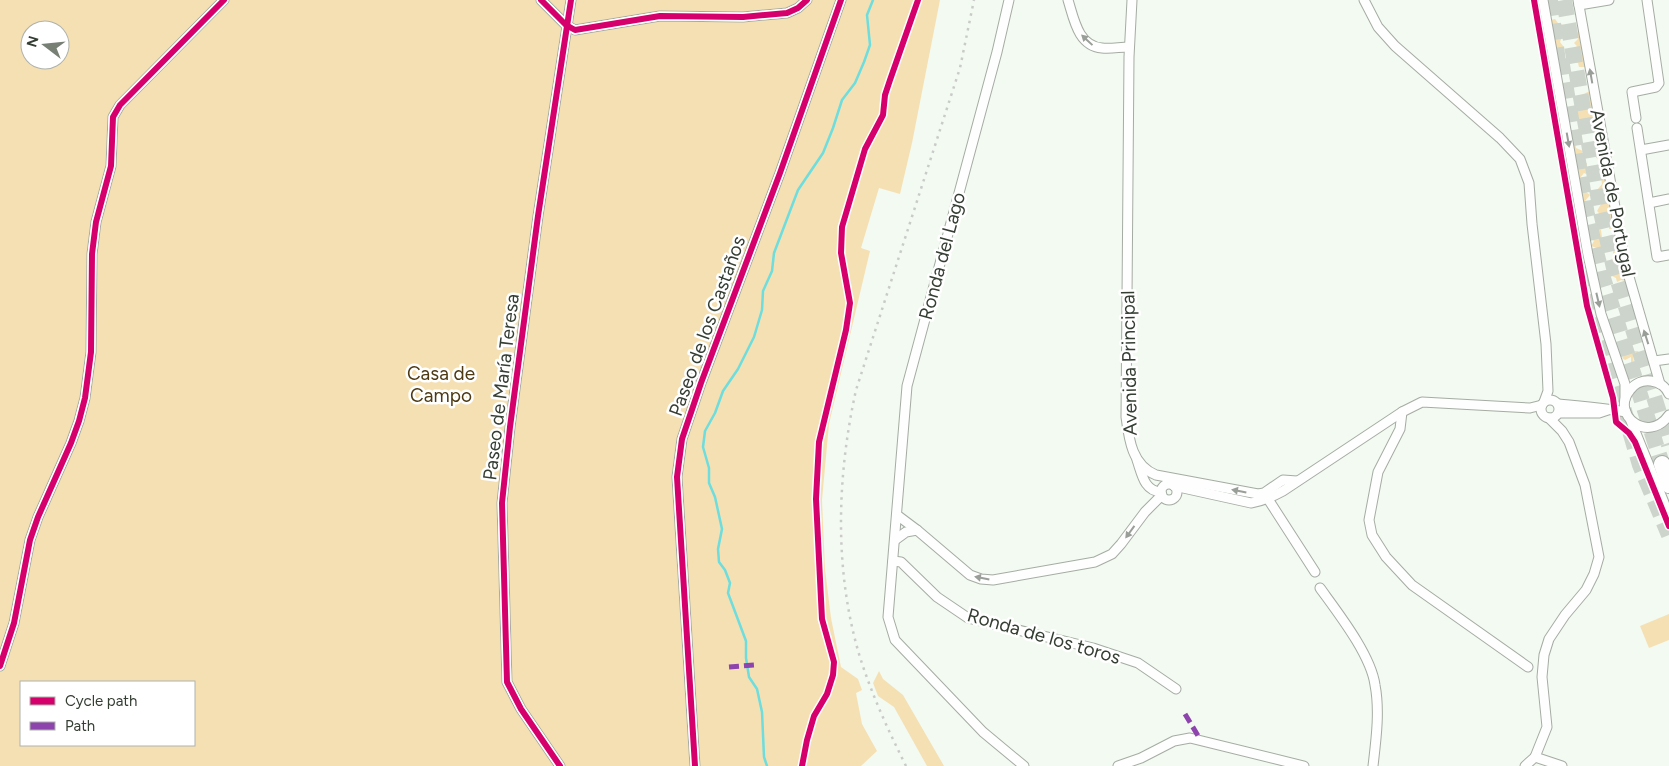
<svg xmlns="http://www.w3.org/2000/svg" width="1669" height="766" font-family="Figtree,sans-serif">
	<style>
		.green { fill: #f5e0b4; fill-rule: evenodd }
		.lines { fill: none; stroke-linecap: round; stroke-linejoin: round }
		.stream { stroke: #6ddddd; stroke-width: 2.5 }
		.highway-tunnel { stroke: #cdd4cb; stroke-width: 16; stroke-dasharray: 16 8; stroke-linecap: butt }
		.street-casing { stroke: #a5aca3; stroke-width: 11 }
		.highway-casing { stroke: #a5aca3; stroke-width: 18 }
		.street { stroke: #fdfefd; stroke-width: 9 }
		.highway { stroke: #fdfefd; stroke-width: 16 }
		.rail { stroke: #c9cbc9; stroke-width: 2.5; stroke-dasharray: 2.5 5; stroke-linecap: butt }
		.quiet { stroke: #8e44ad; stroke-width: 5; stroke-dasharray: 10 5; stroke-linecap: butt }
		.cycleway-casing { stroke: #fff; stroke-width: 9 }
		.cycleway { stroke: #d6006c; stroke-width: 6 }
		.oneway { fill: #999e98 }
		.labels { text-anchor: middle; dominant-baseline: central; stroke-width: 5; stroke-linejoin: round; paint-order: stroke }
		.street-label { font-size: 19px; fill: #353e33; stroke: #fff }
		.park-label { font-size: 19px; fill: #4d3912; stroke: #fff }
	</style>
	<rect width="100%" height="100%" fill="#f3faf1"/>
	<!-- green -->
	<g class="green">
		<path d="M 0,0 L 940,0 L 912,143 L 900,194 L 879,188 L 861,248 L 870,251 L 829,424 L 822,500 L 825,569 L 831,618 L 841,667 L 858,679 L 862,690 L 856,693 L 862,724 L 877,751 L 861,766 L 0,766 ZM 30,30 L 60,30 L 60,60 L 30,60 ZM 21,682 L 194,682 L 194,745 L 21,745 Z"/>
		<polygon points="1555,19 1558,23 1568,27 1566,33 1567,37 1562,37 1560,42 1564,47 1559,53 1562,58 1557,61 1550,20"/>
		<polygon points="1579,30 1586,67 1579,67 1578,63 1569,60 1571,51 1577,46 1574,43 1578,39 1578,32"/>
		<path d="M 1590,91 L 1602,159 L 1596,158 L 1598,149 L 1594,144 C 1599,138 1594,132 1589,128 L 1592,125 L 1590,121 L 1586,119 L 1578,120 L 1576,110 L 1579,110 C 1584,105 1586,101 1581,95 Z"/>
		<path d="M 1570,137 L 1575,137 L 1576,148 L 1583,151 C 1581,155 1580,159 1583,163 L 1587,163 L 1586,174 L 1584,173 L 1580,178 L 1582,181 L 1589,184 L 1586,187 L 1586,192 L 1590,195 L 1585,201 L 1589,209 L 1584,212 Z"/>
		<polygon points="1605,176 1614,229 1609,229 1609,226 1602,223 1604,218 1597,211 1601,204 1598,199 1603,198 1604,196 1603,192 1598,189 1602,184 1601,177"/>
		<polygon points="1598,229 1601,230 1602,237 1608,239 1606,241 1604,242 1604,247 1600,249 1591,246 1594,241 1590,237 1591,235 1597,236"/>
		<polygon points="1613,251 1618,252 1625,281 1621,280 1617,282 1616,278 1612,276 1615,272 1610,268 1609,261 1613,258"/>
		<polygon points="1629,343 1632,345 1630,351 1638,351 1641,355 1639,356 1633,355 1634,364 1633,365 1631,364 1631,357 1625,360 1622,358 1626,353 1622,349 1627,349 1627,345"/>
		<polygon points="1669,614 1669,640 1649,648 1640,626"/>
		<polygon points="879,671 883,679 903,695 944,766 927,766 894,707 878,696 873,683"/>
	</g>
	<g class="lines">
		<!-- stream -->
		<polyline class="stream" points="767,766 764,757 762,712 757,689 749,677 746,658 746,641 728,593 730,583 725,570 719,562 718,549 722,529 715,497 709,483 709,468 703,447 705,431 715,413 723,391 738,369 754,337 762,310 763,291 772,271 774,253 798,190 823,153 833,128 842,100 855,83 864,62 870,45 867,15 873,0"/>
		<!-- highway-tunnel -->
		<g class="highway-tunnel">
			<polyline points="1550,0 1559,70"/>
			<polyline points="1564,0 1601,212 1614,268 1669,445"/>
			<polyline points="1561,59 1587,215 1601,272 1662,464"/>
			<polyline points="1578,223 1588,283 1612,370 1640,465 1669,535"/>
		</g>
		<defs>
			<g id="street">
				<polyline points="541,0 566,25 575,30 660,16 743,17 787,13 798,8 807,0"/>
				<polyline points="1009,0 997,52 907,386 888,617 895,640 983,732 1024,766"/>
				<path d="M 1068,0 C 1074,19 1078,46 1102,48 C 1111,49 1120,47 1129,47"/>
				<path d="M 1132,0 L 1129,57 L 1126,417 C 1129,440 1132,465 1156,475 L 1258,494 L 1264,493 L 1283,480 L 1297,481"/>
				<polyline points="1364,0 1378,27 1395,46 1500,138 1520,159 1529,183 1532,224 1546,344 1548,391 1544,402"/>
				<polyline points="1543,0 1588,255 1601,314 1625,384 1625,399"/>
				<polyline points="1578,0 1625,263 1660,384"/>
				<polyline points="1579,5 1609,0"/>
				<polyline points="1636,118 1632,92 1656,87 1659,83 1647,0"/>
				<polyline points="1637,128 1657,257 1669,255"/>
				<polyline points="1641,150 1669,145"/>
				<polyline points="1649,203 1669,199"/>
				<polyline points="1654,361 1669,359"/>
				<path d="M 1669,394 C 1666,387 1659,382 1651,381 C 1643,380 1635,383 1630,390 C 1610,414 1648,445 1669,415"/>
				<circle cx="1550" cy="409" r="9"/>
				<path d="M 1558,404 C 1581,406 1604,408 1626,412"/>
				<polyline points="1402,412 1400,429 1378,472 1369,520 1372,535 1386,557 1412,585 1528,667"/>
				<polyline points="1559,413 1599,413 1608,410"/>
				<polyline points="1631,421 1669,515"/>
				<path d="M 1137,460 C 1142,474 1144,491 1161,492"/>
				<circle cx="1169" cy="492" r="8"/>
				<path d="M 1174,486 L 1251,503 C 1263,501 1272,497 1283,491 L 1402,412 L 1422,402 L 1530,408 L 1542,405"/>
				<polyline points="1268,499 1315,572"/>
				<polyline points="897,515 917,530 970,575 981,579 993,580 1095,562 1112,554 1121,544 1145,512 1162,495"/>
				<polyline points="895,540 906,532 917,530"/>
				<polyline points="893,561 901,562 937,597 968,618 1093,648 1138,663 1176,689"/>
				<path d="M 1320,588 C 1338,613 1371,655 1375,685 C 1380,711 1376,740 1373,766"/>
				<polyline points="0,666 14,623 30,540 38,517 71,443 79,421 85,398 91,352 92,254 96,222 111,166 113,117 120,105 224,0"/>
				<polyline points="1535,757 1562,766"/>
				<polyline points="560,766 521,709 507,682 502,503 510,427 538,216 571,0"/>
				<polyline points="695,766 677,477 682,439 701,383 780,173 841,0"/>
				<polyline points="1118,766 1141,758 1174,741 1190,738 1304,766"/>
				<polyline points="1525,766 1535,757 1547,727 1542,677 1544,655 1549,639 1565,615 1586,590 1594,574 1599,557 1585,485 1569,442 1562,431 1549,418"/>
			</g>
			<polyline id="highway" points="1662,464 1669,485"/>
		</defs>
		<!-- street casing -->
		<use href="#street" class="street-casing"/>
		<!-- highway casing -->
		<use href="#highway" class="highway-casing"/>
		<!-- street -->
		<use href="#street" class="street"/>
		<!-- highway -->
		<use href="#highway" class="highway"/>
		<!-- rail -->
		<path class="rail" d="M 906,766 C 888,730 871,693 859,654 C 834,569 837,476 856,390 L 960,68 L 974,0"/>
		<!-- quiet -->
		<g class="quiet">
			<polyline points="729,667 755,665"/>
			<polyline points="1185,714 1200,739"/>
		</g>
		<defs>
			<g id="cycleway">
				<polyline points="541,0 566,25 575,30 660,16 743,17 787,13 798,8 807,0"/>
				<polyline points="1534,0 1587,306 1613,398 1616,422 1629,433 1635,442 1669,526"/>
				<polyline points="0,666 14,623 30,540 38,517 71,443 79,421 85,398 91,352 92,254 96,222 111,166 113,117 120,105 224,0"/>
				<polyline points="560,766 521,709 507,682 502,503 510,427 538,216 571,0"/>
				<polyline points="695,766 677,477 682,439 701,383 780,173 841,0"/>
				<polyline points="802,766 807,740 814,716 827,694 833,675 834,662 822,619 816,499 819,442 846,330 850,303 841,253 842,227 865,149 883,115 885,95 890,80 918,0"/>
			</g>
		</defs>
		<!-- cycleway casing -->
		<use href="#cycleway" class="cycleway-casing"/>
		<!-- cycleway -->
		<use href="#cycleway" class="cycleway"/>
	</g>
	<!-- one-way arrows -->
	<defs><path id="oneway-solid" d="M-6-.8H1V-3.2L6.5 0L1 3.2V.8H-6Z" transform="scale(1.25)"/></defs>
	<g class="oneway">
		<use href="#oneway-solid" transform="translate(1087 40) rotate(-137)"/>
		<use href="#oneway-solid" transform="translate(1591 76) rotate(-100)"/>
		<use href="#oneway-solid" transform="translate(1568 140) rotate(80)"/>
		<use href="#oneway-solid" transform="translate(1598 300) rotate(77)"/>
		<use href="#oneway-solid" transform="translate(1646 337) rotate(-108)"/>
		<use href="#oneway-solid" transform="translate(1239 491) rotate(-169)"/>
		<use href="#oneway-solid" transform="translate(1130 532) rotate(126)"/>
		<use href="#oneway-solid" transform="translate(982 578) rotate(-169)"/>
	</g>
	<g class="labels">
		<!-- street labels -->
		<g class="street-label">
			<text transform="translate(1613 193) rotate(79)">Avenida de Portugal</text>
			<text transform="translate(942 256) rotate(-75)">Ronda del Lago</text>
			<text transform="translate(707 326) rotate(-70)">Paseo de los Castaños</text>
			<text transform="translate(1129 363) rotate(-91)">Avenida Principal</text>
			<text transform="translate(501 387) rotate(-83)">Paseo de María Teresa</text>
			<text transform="translate(1044 636) rotate(16)">Ronda de los toros</text>
		</g>
		<!-- park labels -->
		<g class="park-label">
			<text x="441" y="373">Casa de<tspan x="441" dy="22">Campo</tspan></text>
		</g>
	</g>
	<!-- legend -->
	<rect x="20" y="681" width="175" height="65" fill="#ffffff" stroke="#aeb2ad"/>
	<rect x="30" y="697" width="25" height="8" fill="#d6006c" stroke="#aeb2ad"/>
	<text x="65" y="706" font-size="15" fill="#353e33">Cycle path</text>
	<rect x="30" y="722" width="25" height="8" fill="#8e44ad" stroke="#aeb2ad"/>
	<text x="65" y="731" font-size="15" fill="#353e33">Path</text>
	<!-- north arrow -->
	<g transform="translate(45 45) rotate(286)"><circle r="24" fill="#ffffff" stroke="#aeb2ad"/>
	<path d="M0-4L9 19L0 12L-9 19Z" fill="#788076"/>
	<text y="-8" font-size="14" font-weight="bold" text-anchor="middle" fill="#353e33">N</text>
	</g>
</svg>
